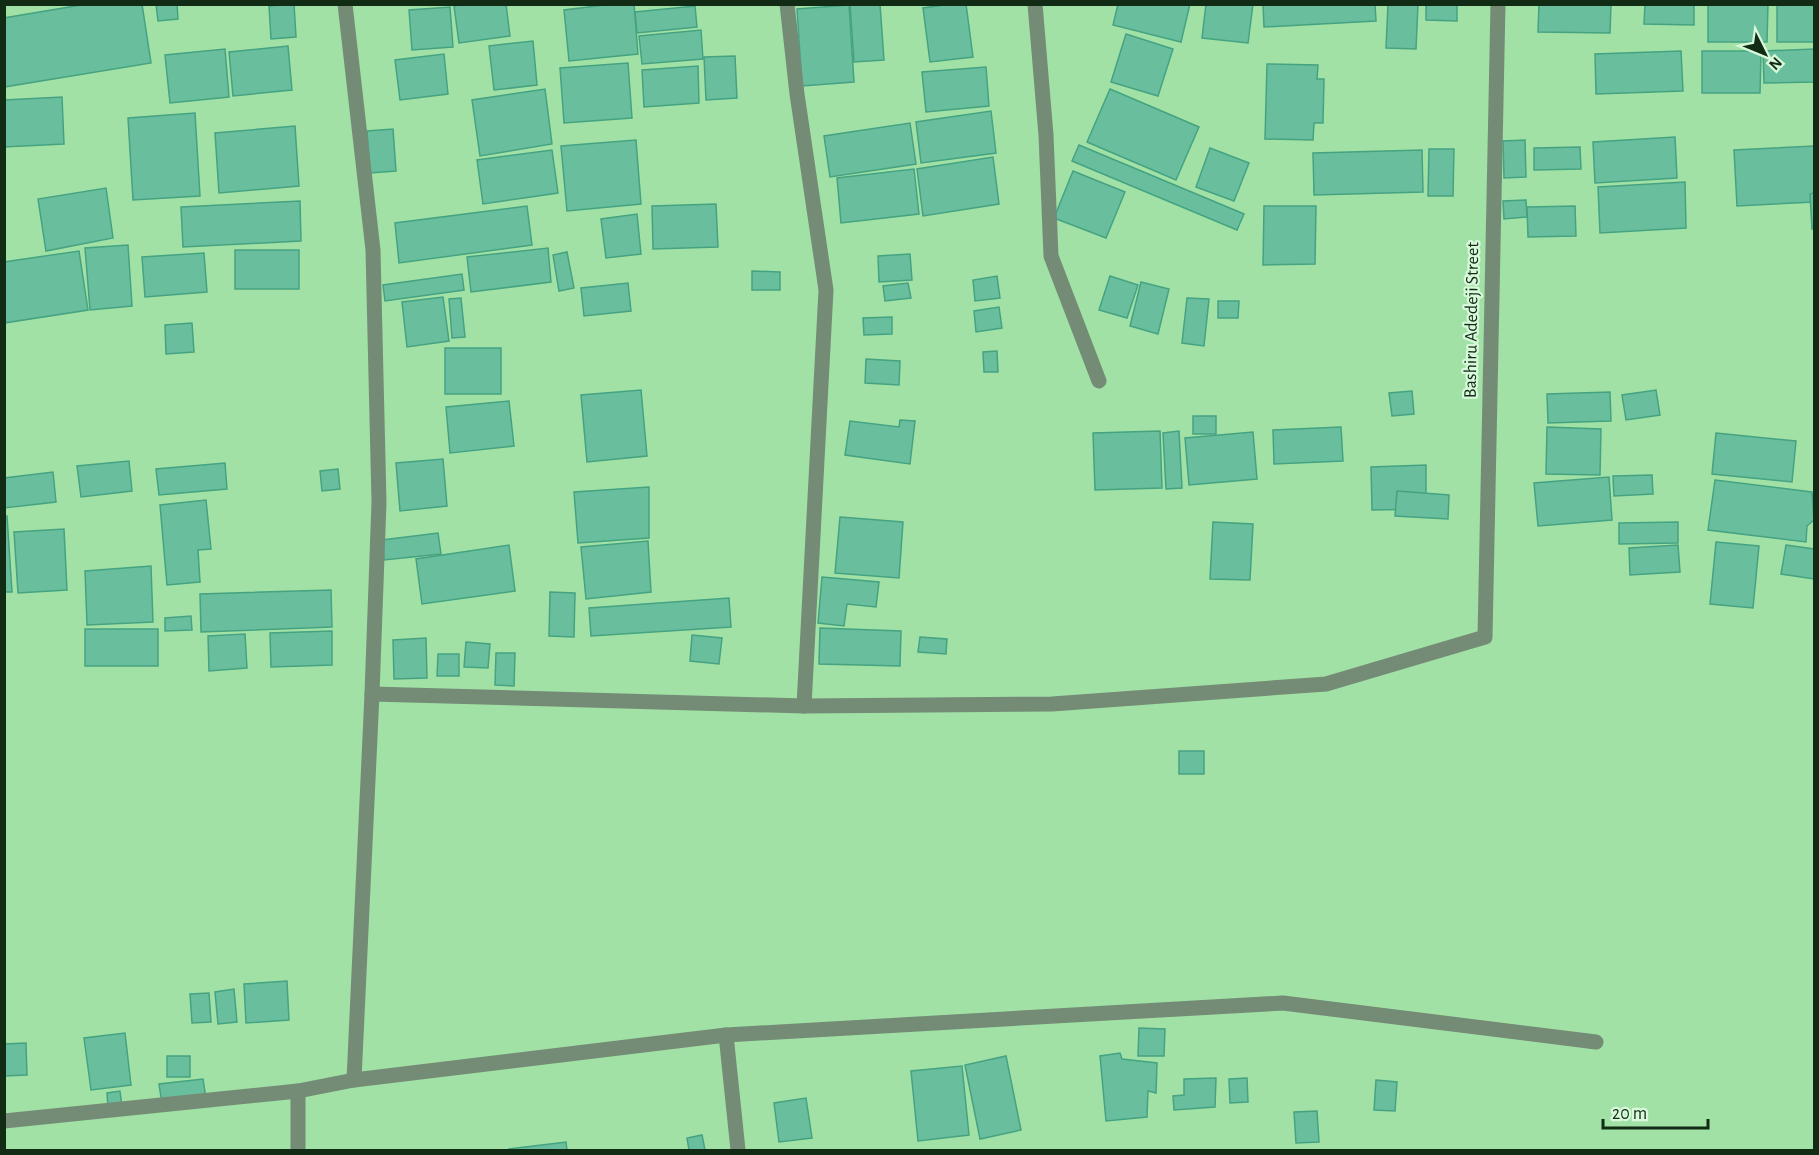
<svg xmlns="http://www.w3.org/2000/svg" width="1819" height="1155" font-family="'Alegreya Sans',sans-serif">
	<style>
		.building { fill: #69be9d; stroke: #45a381; stroke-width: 1.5 }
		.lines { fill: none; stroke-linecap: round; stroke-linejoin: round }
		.minor { stroke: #748c76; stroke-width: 15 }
		.labels { text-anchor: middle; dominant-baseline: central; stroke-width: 4.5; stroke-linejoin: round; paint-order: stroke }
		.street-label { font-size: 18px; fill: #122b15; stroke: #d9f9db }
	</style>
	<rect width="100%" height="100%" fill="#a1e1a6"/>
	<!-- building -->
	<g class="building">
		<polygon points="87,4 142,4 151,63 4,87 4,18"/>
		<polygon points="156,4 177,4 178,19 158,21"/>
		<polygon points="294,4 296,37 271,39 269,6"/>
		<polygon points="465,4 506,4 510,36 459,43 454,6"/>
		<polygon points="613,4 634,4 638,54 569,61 564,10"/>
		<polygon points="850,4 880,4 884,60 854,62"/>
		<polygon points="951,4 966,4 973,57 930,62 923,8"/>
		<polygon points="1118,4 1190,4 1181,42 1113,25"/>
		<polygon points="1206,4 1253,4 1248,43 1202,38"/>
		<polygon points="1263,4 1375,4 1376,21 1264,27"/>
		<polygon points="1388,4 1418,4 1416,49 1386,48"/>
		<polygon points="1426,4 1457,4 1457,21 1426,20"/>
		<polygon points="1539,4 1611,4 1610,33 1538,32"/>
		<polygon points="1645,4 1694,4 1694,25 1644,24"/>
		<polygon points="1708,4 1768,4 1767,42 1708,42"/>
		<rect x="1777" y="4" width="37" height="38"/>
		<polygon points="849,5 854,82 802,86 797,9"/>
		<polygon points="695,6 697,27 637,33 635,12"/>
		<polygon points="450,7 453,47 412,50 409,10"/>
		<polygon points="701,30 703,59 642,64 639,36"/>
		<polygon points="1126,34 1173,49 1158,96 1111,82"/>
		<polygon points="533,41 537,85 494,90 489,46"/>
		<polygon points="288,46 292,90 233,96 229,52"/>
		<polygon points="225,49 229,97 170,103 165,55"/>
		<polygon points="1814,49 1814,82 1764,83 1763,51"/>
		<polygon points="1681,51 1683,91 1596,94 1595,54"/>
		<polygon points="1702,51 1761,51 1760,93 1702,93"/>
		<polygon points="444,54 448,94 400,100 395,60"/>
		<polygon points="735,56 737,98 706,100 704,57"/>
		<polygon points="628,63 632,118 564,123 560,68"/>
		<polygon points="1267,64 1318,65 1317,79 1324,79 1323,123 1314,123 1313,140 1265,139"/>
		<polygon points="698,66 699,103 644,107 642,70"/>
		<polygon points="986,67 989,106 926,112 922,72"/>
		<polygon points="545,89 552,144 480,156 472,100"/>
		<polygon points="1110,89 1199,127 1176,180 1087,142"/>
		<polygon points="62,97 64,144 4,147 4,100"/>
		<polygon points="991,111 996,153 921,163 916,122"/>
		<polygon points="195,113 200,196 133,200 128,118"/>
		<polygon points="910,123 916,164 830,177 824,136"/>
		<polygon points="295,126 299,186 219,193 215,133"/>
		<polygon points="393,129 396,171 370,173 367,131"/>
		<polygon points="1675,137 1677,178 1595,183 1593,142"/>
		<polygon points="636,140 641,204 567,211 561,146"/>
		<polygon points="1525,140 1526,177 1504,178 1503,141"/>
		<polygon points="1079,145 1244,214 1237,230 1072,161"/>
		<polygon points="1814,146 1814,202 1737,206 1734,150"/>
		<polygon points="1580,147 1581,169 1534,170 1534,148"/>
		<polygon points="1210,148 1249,163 1234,201 1196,187"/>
		<polygon points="1429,149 1454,149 1453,196 1428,196"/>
		<polygon points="552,150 558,193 483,204 477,160"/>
		<polygon points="1422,150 1423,192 1314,195 1313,153"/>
		<polygon points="993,157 999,204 923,216 917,169"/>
		<polygon points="914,169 919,214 841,223 837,178"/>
		<polygon points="1073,171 1125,192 1106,238 1054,218"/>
		<polygon points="1685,182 1686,228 1600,233 1598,187"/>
		<polygon points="106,188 113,238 46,251 38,199"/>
		<polygon points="1814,193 1814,228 1812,229 1810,194"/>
		<polygon points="1526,200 1527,217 1504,219 1503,201"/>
		<polygon points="300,201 301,241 183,247 181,207"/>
		<polygon points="716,204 718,247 653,249 652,206"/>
		<polygon points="527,206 532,245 399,263 395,223"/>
		<polygon points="1264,206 1316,206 1315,264 1263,265"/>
		<polygon points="1575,206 1576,236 1528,237 1527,207"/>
		<polygon points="637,214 641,254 606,258 601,219"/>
		<polygon points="128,245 132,306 90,310 85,248"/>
		<polygon points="548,248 551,282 471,292 467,257"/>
		<rect x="235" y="250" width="64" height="39"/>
		<polygon points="79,251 88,310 4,323 4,262"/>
		<polygon points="567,252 574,288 559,291 553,255"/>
		<polygon points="204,253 207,292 145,297 142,257"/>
		<polygon points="910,254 912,280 879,282 878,256"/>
		<polygon points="752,271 780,272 780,290 752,290"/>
		<polygon points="462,274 464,290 385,301 383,285"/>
		<polygon points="997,276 1000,298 975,301 973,280"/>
		<polygon points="1110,276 1138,285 1127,318 1099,310"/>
		<polygon points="1141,282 1169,289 1158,334 1130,326"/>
		<polygon points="628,283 631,311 584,316 581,288"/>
		<polygon points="908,283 911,298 885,301 883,286"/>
		<polygon points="443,297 449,341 407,347 402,302"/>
		<polygon points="461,298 465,337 452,338 449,299"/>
		<polygon points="1187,298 1209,299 1204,346 1182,343"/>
		<polygon points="1218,301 1239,301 1238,318 1218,318"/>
		<polygon points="999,307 1002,328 976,332 974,311"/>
		<polygon points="892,317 892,334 864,335 863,318"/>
		<polygon points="192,323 194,352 166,354 165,325"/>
		<rect x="445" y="348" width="56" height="46"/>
		<polygon points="997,351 998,372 984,372 983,352"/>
		<polygon points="866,359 900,361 899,385 865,383"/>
		<polygon points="641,390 647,456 587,462 581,395"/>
		<polygon points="1656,390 1660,415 1626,420 1622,395"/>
		<polygon points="1412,391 1414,414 1392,416 1389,393"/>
		<polygon points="1610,392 1611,421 1548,423 1547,394"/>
		<polygon points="509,401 514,446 450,453 446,407"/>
		<rect x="1193" y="416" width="23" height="18"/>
		<polygon points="900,420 915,421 910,464 845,455 850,421 899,427"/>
		<polygon points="1341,427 1343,461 1274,464 1273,430"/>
		<polygon points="1547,427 1601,429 1600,475 1546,474"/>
		<polygon points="1160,431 1162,488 1095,490 1093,433"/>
		<polygon points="1179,431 1182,488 1166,489 1163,433"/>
		<polygon points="1253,432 1257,479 1189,485 1185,438"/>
		<polygon points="1716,433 1796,441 1792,482 1712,474"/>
		<polygon points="443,459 447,506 400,511 396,463"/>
		<polygon points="129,461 132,491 81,497 77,466"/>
		<polygon points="225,463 227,489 159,495 156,469"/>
		<polygon points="1426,465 1426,509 1372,510 1371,467"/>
		<polygon points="338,469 340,489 322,491 320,471"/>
		<polygon points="53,472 56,502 4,508 4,478"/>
		<polygon points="1652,475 1653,494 1614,496 1613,476"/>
		<polygon points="1609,477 1612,520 1538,526 1534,483"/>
		<polygon points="1715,480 1812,492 1814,520 1807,526 1806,542 1708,530"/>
		<polygon points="649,487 649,538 578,543 574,492"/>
		<polygon points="1397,491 1449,495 1448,519 1395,516"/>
		<polygon points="206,500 211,549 198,550 200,582 167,585 160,505"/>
		<polygon points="4,516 7,516 12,592 4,592"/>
		<polygon points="840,517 903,522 899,578 835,573"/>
		<polygon points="1213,522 1253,524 1250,580 1210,579"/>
		<polygon points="1678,522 1678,543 1619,544 1619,523"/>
		<polygon points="64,529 67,590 18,593 14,532"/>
		<polygon points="438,533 441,554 384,560 382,540"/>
		<polygon points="648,541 651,592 586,599 581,547"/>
		<polygon points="1716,542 1759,546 1753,608 1710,604"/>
		<polygon points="509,545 515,591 422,604 416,559"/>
		<polygon points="1678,545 1680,572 1630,575 1629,548"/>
		<polygon points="1786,545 1814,549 1814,579 1781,574"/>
		<polygon points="151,566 153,622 87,625 85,571"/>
		<polygon points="822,577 879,582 876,607 847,604 844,626 818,623"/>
		<polygon points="331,590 332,627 201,632 200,594"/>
		<polygon points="550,592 575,593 574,637 549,636"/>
		<polygon points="729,598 731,627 591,636 589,608"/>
		<polygon points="191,616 192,630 165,631 165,618"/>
		<polygon points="820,628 901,631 900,666 819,664"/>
		<rect x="85" y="629" width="73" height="37"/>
		<polygon points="332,631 332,665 271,667 270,633"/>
		<polygon points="245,634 247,668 209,671 208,636"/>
		<polygon points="692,635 722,638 719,664 690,661"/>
		<polygon points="920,637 947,639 946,654 918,652"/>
		<polygon points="426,638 427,678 394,679 393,640"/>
		<polygon points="466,642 490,644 488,668 464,667"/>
		<polygon points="496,653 515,653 514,686 495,685"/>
		<polygon points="438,654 459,654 459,676 437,676"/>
		<rect x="1179" y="751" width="25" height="23"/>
		<polygon points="287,981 289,1020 246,1023 244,984"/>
		<polygon points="234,989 237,1022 218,1024 215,992"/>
		<polygon points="209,993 211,1022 192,1023 190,994"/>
		<polygon points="1139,1028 1165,1029 1164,1056 1138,1056"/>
		<polygon points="125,1033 131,1085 91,1090 84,1038"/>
		<polygon points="26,1043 27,1075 4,1076 4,1044"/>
		<polygon points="1120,1053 1122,1059 1157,1063 1156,1093 1148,1091 1147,1117 1106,1121 1100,1056"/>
		<rect x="167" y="1056" width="23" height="21"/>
		<polygon points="1006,1056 1021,1130 980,1139 965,1065"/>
		<polygon points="962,1066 969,1135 918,1141 911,1071"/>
		<polygon points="1216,1078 1215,1107 1174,1110 1173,1096 1184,1095 1184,1079"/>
		<polygon points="1247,1078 1248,1102 1230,1103 1229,1079"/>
		<polygon points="203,1079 206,1098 162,1104 159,1084"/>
		<polygon points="1376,1080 1397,1082 1395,1111 1374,1110"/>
		<polygon points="120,1091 122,1107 108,1108 107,1093"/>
		<polygon points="806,1098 812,1138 779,1142 774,1103"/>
		<polygon points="1317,1111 1319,1142 1296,1143 1294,1112"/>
		<polygon points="702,1135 705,1150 689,1150 687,1138"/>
		<polygon points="566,1142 567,1150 509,1150 509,1149"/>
	</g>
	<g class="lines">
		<!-- minor -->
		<g class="minor">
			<polyline points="345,4 373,250 379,502 372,694 354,1080"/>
			<polyline points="787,4 797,94 826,290 804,706"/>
			<polyline points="1035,4 1046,135 1051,256 1099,381"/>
			<polyline points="372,694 804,706 1052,704 1326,684 1485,637 1498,4"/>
			<polyline points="726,1035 738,1150"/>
			<polyline points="4,1121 298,1091 354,1080 726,1035 1283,1003 1596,1042"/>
			<polyline points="298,1150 298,1091"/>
		</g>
	</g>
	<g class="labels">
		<!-- street labels -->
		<g class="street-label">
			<text transform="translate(1472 320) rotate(-89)">Bashiru Adedeji Street</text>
		</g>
	</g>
	<!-- border -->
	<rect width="1819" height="1155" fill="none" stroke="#122b15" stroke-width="12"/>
	<!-- north arrow -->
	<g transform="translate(1765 54) rotate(133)" stroke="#d9f9db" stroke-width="4.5" paint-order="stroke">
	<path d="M0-4.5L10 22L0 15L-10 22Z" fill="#122b15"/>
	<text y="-9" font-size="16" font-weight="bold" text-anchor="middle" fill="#122b15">N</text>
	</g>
	<!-- scale -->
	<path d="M1603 1119v9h105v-9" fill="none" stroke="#122b15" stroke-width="3"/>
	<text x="1612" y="1119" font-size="18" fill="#122b15" stroke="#d9f9db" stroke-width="4.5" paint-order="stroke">20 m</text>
</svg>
